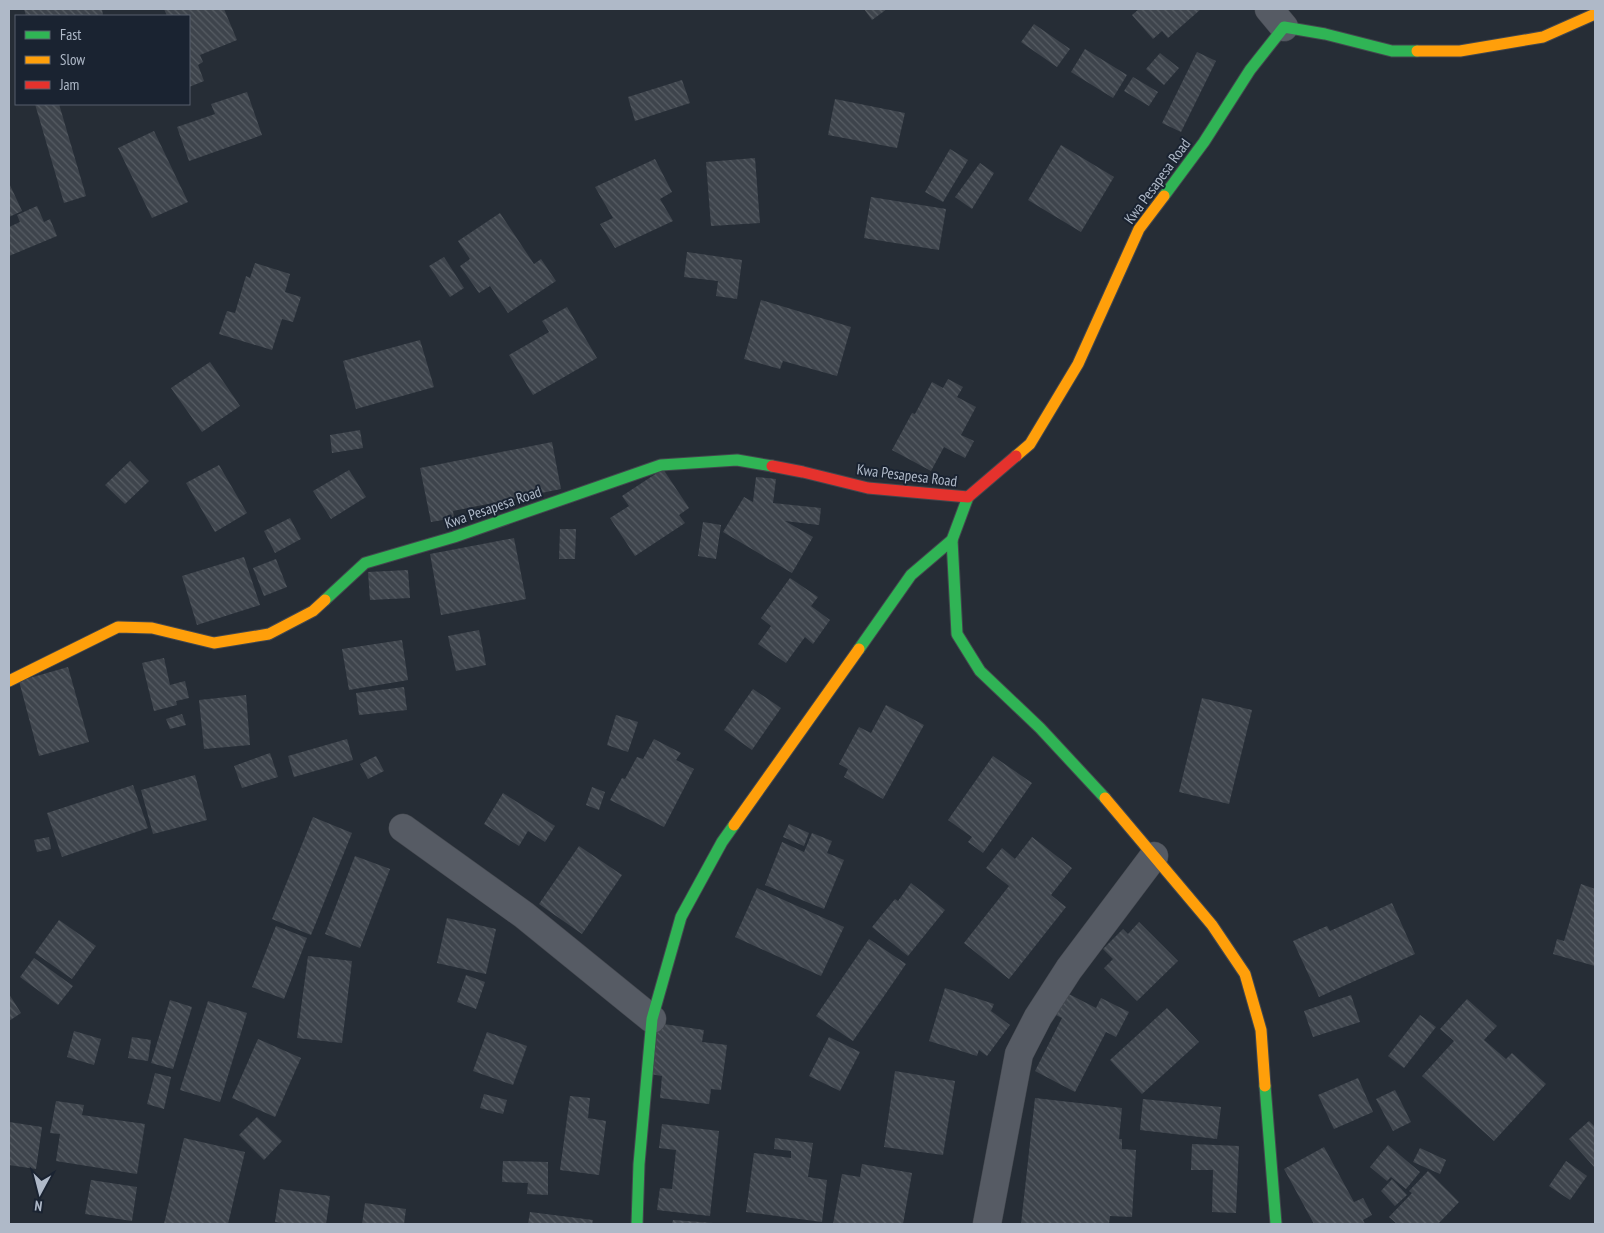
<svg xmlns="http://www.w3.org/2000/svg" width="1604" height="1233" font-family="'PT Sans Narrow',sans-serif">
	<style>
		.building { fill: url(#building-back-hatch) }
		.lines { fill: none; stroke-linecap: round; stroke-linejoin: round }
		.street-casing { stroke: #43474e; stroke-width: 29 }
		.fast-casing { stroke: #43474e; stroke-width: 13 }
		.slow-casing { stroke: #43474e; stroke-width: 13 }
		.jam-casing { stroke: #43474e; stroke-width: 13 }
		.street { stroke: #565b64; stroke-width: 28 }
		.fast { stroke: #30b455; stroke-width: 11 }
		.slow { stroke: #ff9f0a; stroke-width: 11 }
		.jam { stroke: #e5322d; stroke-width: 11 }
		.labels { text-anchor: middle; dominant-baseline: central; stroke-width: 4; stroke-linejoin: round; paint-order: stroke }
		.street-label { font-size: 15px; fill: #afb9c8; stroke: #1a2331 }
	</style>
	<defs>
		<pattern id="building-back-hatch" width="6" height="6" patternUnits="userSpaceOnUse" patternTransform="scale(1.25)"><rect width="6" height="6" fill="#3e444c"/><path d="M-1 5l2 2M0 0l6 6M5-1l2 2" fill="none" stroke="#575d64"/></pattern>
	</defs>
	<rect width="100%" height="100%" fill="#262d36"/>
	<!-- building -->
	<g class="building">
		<polygon points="24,9 102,9 103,16 26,16"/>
		<polygon points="164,9 224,9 237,40 200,55 203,62 198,65 204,81 189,87 189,16 167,16"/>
		<polygon points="864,9 887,9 872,20"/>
		<polygon points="1139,9 1201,9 1168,38 1162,31 1153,39 1132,15"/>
		<polygon points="1034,24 1070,49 1057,67 1021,42"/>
		<polygon points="1085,49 1127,75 1113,98 1071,72"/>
		<polygon points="1197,52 1216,61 1181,132 1162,123"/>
		<polygon points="1160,53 1179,68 1164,85 1146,69"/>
		<polygon points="1133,77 1158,92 1149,106 1124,91"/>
		<polygon points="682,80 690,103 635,121 628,97"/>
		<polygon points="247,92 262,135 189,161 177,127 215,114 211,104"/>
		<polygon points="835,99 905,113 897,148 828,135"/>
		<polygon points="35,104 59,104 86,196 64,203"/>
		<polygon points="154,131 188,202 152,218 118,148"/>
		<polygon points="1061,145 1114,177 1081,232 1028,200"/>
		<polygon points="950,149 968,160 943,202 925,192"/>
		<polygon points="755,158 760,223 711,226 706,162"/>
		<polygon points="655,159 672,192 660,199 673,221 615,248 600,224 613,218 595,187"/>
		<polygon points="980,163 994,173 972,209 955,197"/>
		<polygon points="9,183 22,211 9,217"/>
		<polygon points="871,197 946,209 939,250 864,238"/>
		<polygon points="37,206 44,222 50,219 57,236 9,256 9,227 20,222 17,215"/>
		<polygon points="500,213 534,264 541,259 556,281 508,313 490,286 479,293 460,266 470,259 458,241"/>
		<polygon points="687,252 742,260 737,299 716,296 718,281 684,277"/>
		<polygon points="444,257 464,288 450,297 429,266"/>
		<polygon points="255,263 290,274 285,292 301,297 293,322 282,319 272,350 219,334 227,311 235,313 246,276 250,278"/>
		<polygon points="761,300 851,327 837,376 783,361 780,369 744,359"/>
		<polygon points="567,307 597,358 533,395 509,355 549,332 542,321"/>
		<polygon points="420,340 434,387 356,409 343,361"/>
		<polygon points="210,362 240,406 202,432 171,388"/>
		<polygon points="948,379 963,387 957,397 976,407 961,435 974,441 965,458 944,447 931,471 892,450 912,413 915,414 932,382 943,388"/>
		<polygon points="360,430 363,448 332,453 330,435"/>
		<polygon points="552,442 561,489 453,511 454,518 431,522 420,468"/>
		<polygon points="130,461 149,481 125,504 105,485"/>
		<polygon points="219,465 247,513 215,532 186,483"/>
		<polygon points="663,469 689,508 679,515 685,523 635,556 610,518 629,506 622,496"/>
		<polygon points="349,470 366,497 331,519 313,491"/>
		<polygon points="756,477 776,479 773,503 821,508 819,525 785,521 813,537 792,573 723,532 744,497 753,502"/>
		<polygon points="290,518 301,539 275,553 264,531"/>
		<polygon points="703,522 721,525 716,559 698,556"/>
		<polygon points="560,529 576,529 575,559 559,559"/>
		<polygon points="514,538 526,599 441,615 430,554"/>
		<polygon points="244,557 260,605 197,625 182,576"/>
		<polygon points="276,559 287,587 264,596 253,568"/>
		<polygon points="408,570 410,598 370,600 368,572"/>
		<polygon points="790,578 818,597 811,606 830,620 813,644 805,637 786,663 758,644 771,626 761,618"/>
		<polygon points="479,630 486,665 456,671 448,636"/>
		<polygon points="402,640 408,680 349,690 342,649"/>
		<polygon points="164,658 170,685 185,681 189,698 176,701 177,705 154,711 142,663"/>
		<polygon points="68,667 89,742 39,756 19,681"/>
		<polygon points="404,687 407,710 359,715 356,693"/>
		<polygon points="753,689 781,708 752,750 724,730"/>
		<polygon points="246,695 250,745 204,749 199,700"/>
		<polygon points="1202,698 1252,710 1229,804 1179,792"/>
		<polygon points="886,705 924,725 883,799 844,777 848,769 839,764 859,727 871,733"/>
		<polygon points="182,714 186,725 170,729 166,719"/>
		<polygon points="616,715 638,722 628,752 607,745"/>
		<polygon points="347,739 353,760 294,777 288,756"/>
		<polygon points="654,739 681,753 676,760 694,769 664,827 610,800 622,778 625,779 637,757 643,759"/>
		<polygon points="270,753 278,777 242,788 234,766"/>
		<polygon points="376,756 384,771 368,779 360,764"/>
		<polygon points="993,756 1032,783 983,853 968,842 972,837 948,820"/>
		<polygon points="195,775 207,820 153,834 141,790"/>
		<polygon points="133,785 148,828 62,857 47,813"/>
		<polygon points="592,787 605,792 599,810 586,805"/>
		<polygon points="503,793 555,826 545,842 528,831 519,846 484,824"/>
		<polygon points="313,817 352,833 311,935 272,919"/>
		<polygon points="789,824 809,833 804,846 783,837"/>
		<polygon points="812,833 832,841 827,853 844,860 824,909 765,885 782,842 804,852"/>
		<polygon points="49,837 51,849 37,852 34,840"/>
		<polygon points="1032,837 1072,868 1051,895 1066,907 1009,979 964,943 1009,886 986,868 1002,848 1015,859"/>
		<polygon points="579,846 622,875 582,934 539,904"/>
		<polygon points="355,856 390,869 360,948 325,934"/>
		<polygon points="911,883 945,910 908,956 872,927 895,899 898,901"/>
		<polygon points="1581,884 1595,889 1595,966 1553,954 1557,939 1564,941"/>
		<polygon points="757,888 844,927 821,976 735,937"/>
		<polygon points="1392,903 1415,954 1319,997 1293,941 1327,926 1330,931"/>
		<polygon points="447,918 496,929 486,974 437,963"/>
		<polygon points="59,920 96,946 72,979 35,953"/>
		<polygon points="1139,922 1178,961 1137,1001 1104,968 1113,959 1103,949 1123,929 1128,934"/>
		<polygon points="276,926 307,938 284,999 252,987"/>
		<polygon points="869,939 906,964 853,1041 816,1016"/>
		<polygon points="308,956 352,961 342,1043 297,1038"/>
		<polygon points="34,958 73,986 58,1005 20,977"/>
		<polygon points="466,975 485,982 476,1009 457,1002"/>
		<polygon points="945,988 994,1004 991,1011 1010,1025 987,1056 979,1050 977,1056 929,1041"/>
		<polygon points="1063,991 1096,1008 1101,998 1129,1012 1116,1037 1106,1032 1075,1092 1035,1071 1062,1018 1052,1013"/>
		<polygon points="9,994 21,1013 9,1021"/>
		<polygon points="1351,995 1360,1022 1313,1037 1304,1011"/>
		<polygon points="1467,999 1497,1026 1484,1040 1506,1059 1512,1053 1546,1084 1494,1141 1422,1076 1454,1041 1440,1029"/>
		<polygon points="170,1000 192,1007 173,1069 151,1063"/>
		<polygon points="208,1001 247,1013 220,1102 180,1090"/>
		<polygon points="1167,1008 1199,1042 1142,1094 1110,1060"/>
		<polygon points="1420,1015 1436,1027 1404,1068 1388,1056"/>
		<polygon points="657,1023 704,1030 702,1042 727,1045 721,1090 711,1089 709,1104 660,1098 662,1076 650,1074"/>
		<polygon points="74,1031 101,1039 94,1065 67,1057"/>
		<polygon points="487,1032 527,1046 513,1085 473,1071"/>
		<polygon points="132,1037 151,1040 148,1061 128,1058"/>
		<polygon points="829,1037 860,1052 840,1091 809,1076"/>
		<polygon points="258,1039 301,1058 275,1117 232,1098"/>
		<polygon points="895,1071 955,1081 943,1155 884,1147"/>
		<polygon points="155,1073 171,1077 164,1109 147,1104"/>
		<polygon points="1358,1078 1373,1112 1334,1129 1318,1095"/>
		<polygon points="1395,1090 1411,1122 1393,1131 1376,1099"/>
		<polygon points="484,1094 507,1100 503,1114 480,1108"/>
		<polygon points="570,1096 590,1098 588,1118 606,1121 599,1175 560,1170"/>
		<polygon points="1035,1098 1122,1108 1119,1139 1122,1139 1122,1149 1136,1150 1132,1217 1110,1216 1109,1224 1021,1224"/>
		<polygon points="1143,1099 1221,1107 1217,1139 1140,1130"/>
		<polygon points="56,1101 84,1105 82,1115 145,1124 137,1174 56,1161 60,1134 50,1133"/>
		<polygon points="257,1117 282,1141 264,1160 239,1135"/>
		<polygon points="1589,1121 1595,1127 1595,1168 1569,1139"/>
		<polygon points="9,1122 42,1127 36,1169 9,1165"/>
		<polygon points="662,1124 719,1131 710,1216 657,1210 660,1188 672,1189 676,1150 659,1148"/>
		<polygon points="184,1138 245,1152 228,1224 164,1224"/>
		<polygon points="775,1138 813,1143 808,1177 827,1180 822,1222 746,1212 754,1153 791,1158 791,1151 774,1149"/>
		<polygon points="1192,1144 1239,1146 1236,1213 1212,1212 1213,1170 1191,1170"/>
		<polygon points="1388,1145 1420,1172 1406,1189 1391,1177 1387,1181 1370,1167"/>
		<polygon points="1324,1147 1354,1202 1363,1198 1372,1215 1363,1220 1365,1224 1314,1224 1284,1169"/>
		<polygon points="1420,1148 1446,1160 1440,1174 1413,1162"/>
		<polygon points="503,1161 548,1162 548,1195 527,1194 528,1183 502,1182"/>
		<polygon points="1566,1161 1587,1176 1570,1200 1549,1186"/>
		<polygon points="862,1164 912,1173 903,1224 833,1224 842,1174 860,1177"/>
		<polygon points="1428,1171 1459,1202 1438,1224 1397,1224 1389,1217 1412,1193 1409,1191"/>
		<polygon points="1392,1179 1407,1195 1395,1206 1381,1191"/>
		<polygon points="91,1180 137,1187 132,1221 85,1214"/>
		<polygon points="280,1189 330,1196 326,1224 289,1224 275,1222"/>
		<polygon points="365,1203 406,1209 404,1224 362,1224"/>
		<polygon points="530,1212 593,1220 592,1224 528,1224"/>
		<polygon points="673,1220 713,1223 713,1224 672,1224"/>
	</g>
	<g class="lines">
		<defs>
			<g id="street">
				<polyline points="1269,9 1284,27"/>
				<polyline points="403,828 524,915 652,1019"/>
				<polyline points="987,1224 1019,1054 1038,1017 1069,969 1154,856"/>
			</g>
			<g id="fast">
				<polyline points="1164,196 1204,142 1250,70 1284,27 1325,34 1392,51 1417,51"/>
				<polyline points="952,540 957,634 980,671 1040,728 1105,798"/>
				<polyline points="325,600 365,563 454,537 661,465 737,460 772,466"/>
				<polyline points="859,649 911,575 952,540 968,497"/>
				<polyline points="1265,1086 1276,1224"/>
				<polyline points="637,1224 639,1164 652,1019 681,917 722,842 734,825"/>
			</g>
			<g id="slow">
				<polyline points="1417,51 1460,51 1543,37 1595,14"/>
				<polyline points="1016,456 1030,444 1078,364 1139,229 1164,196"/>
				<polyline points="9,681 118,627 152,628 214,643 269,634 313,611 325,600"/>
				<polyline points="1105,798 1212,925 1245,974 1261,1030 1265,1086"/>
				<polyline points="734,825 859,649"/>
			</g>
			<polyline id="jam" points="772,466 803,472 868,488 968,497 1016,456"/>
		</defs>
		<!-- street casing -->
		<use href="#street" class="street-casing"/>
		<!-- fast casing -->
		<use href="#fast" class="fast-casing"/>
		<!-- slow casing -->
		<use href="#slow" class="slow-casing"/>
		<!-- jam casing -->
		<use href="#jam" class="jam-casing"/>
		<!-- street -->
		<use href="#street" class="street"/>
		<!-- fast -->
		<use href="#fast" class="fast"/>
		<!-- slow -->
		<use href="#slow" class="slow"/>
		<!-- jam -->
		<use href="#jam" class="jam"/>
	</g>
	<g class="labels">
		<!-- street labels -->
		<g class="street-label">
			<text transform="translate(1157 181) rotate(-54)">Kwa Pesapesa Road</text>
			<text transform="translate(907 475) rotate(7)">Kwa Pesapesa Road</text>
			<text transform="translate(493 507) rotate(-19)">Kwa Pesapesa Road</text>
		</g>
	</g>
	<!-- border -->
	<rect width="1604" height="1233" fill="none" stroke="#afb9c8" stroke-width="20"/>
	<!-- legend -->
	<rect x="15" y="15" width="175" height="90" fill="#1a2331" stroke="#565f6d"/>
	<rect x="25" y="31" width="25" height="8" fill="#30b455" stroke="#565f6d"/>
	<text x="60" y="40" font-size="15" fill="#afb9c8">Fast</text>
	<rect x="25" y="56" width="25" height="8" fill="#ff9f0a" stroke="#565f6d"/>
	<text x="60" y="65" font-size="15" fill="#afb9c8">Slow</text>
	<rect x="25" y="81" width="25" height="8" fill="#e5322d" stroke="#565f6d"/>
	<text x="60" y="90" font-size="15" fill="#afb9c8">Jam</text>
	<!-- north arrow -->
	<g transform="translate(40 1193) rotate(187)" stroke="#1a2331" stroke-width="4" paint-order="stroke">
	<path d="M0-4L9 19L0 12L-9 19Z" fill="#afb9c8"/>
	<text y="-8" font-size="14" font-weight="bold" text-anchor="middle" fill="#afb9c8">N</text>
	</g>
</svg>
